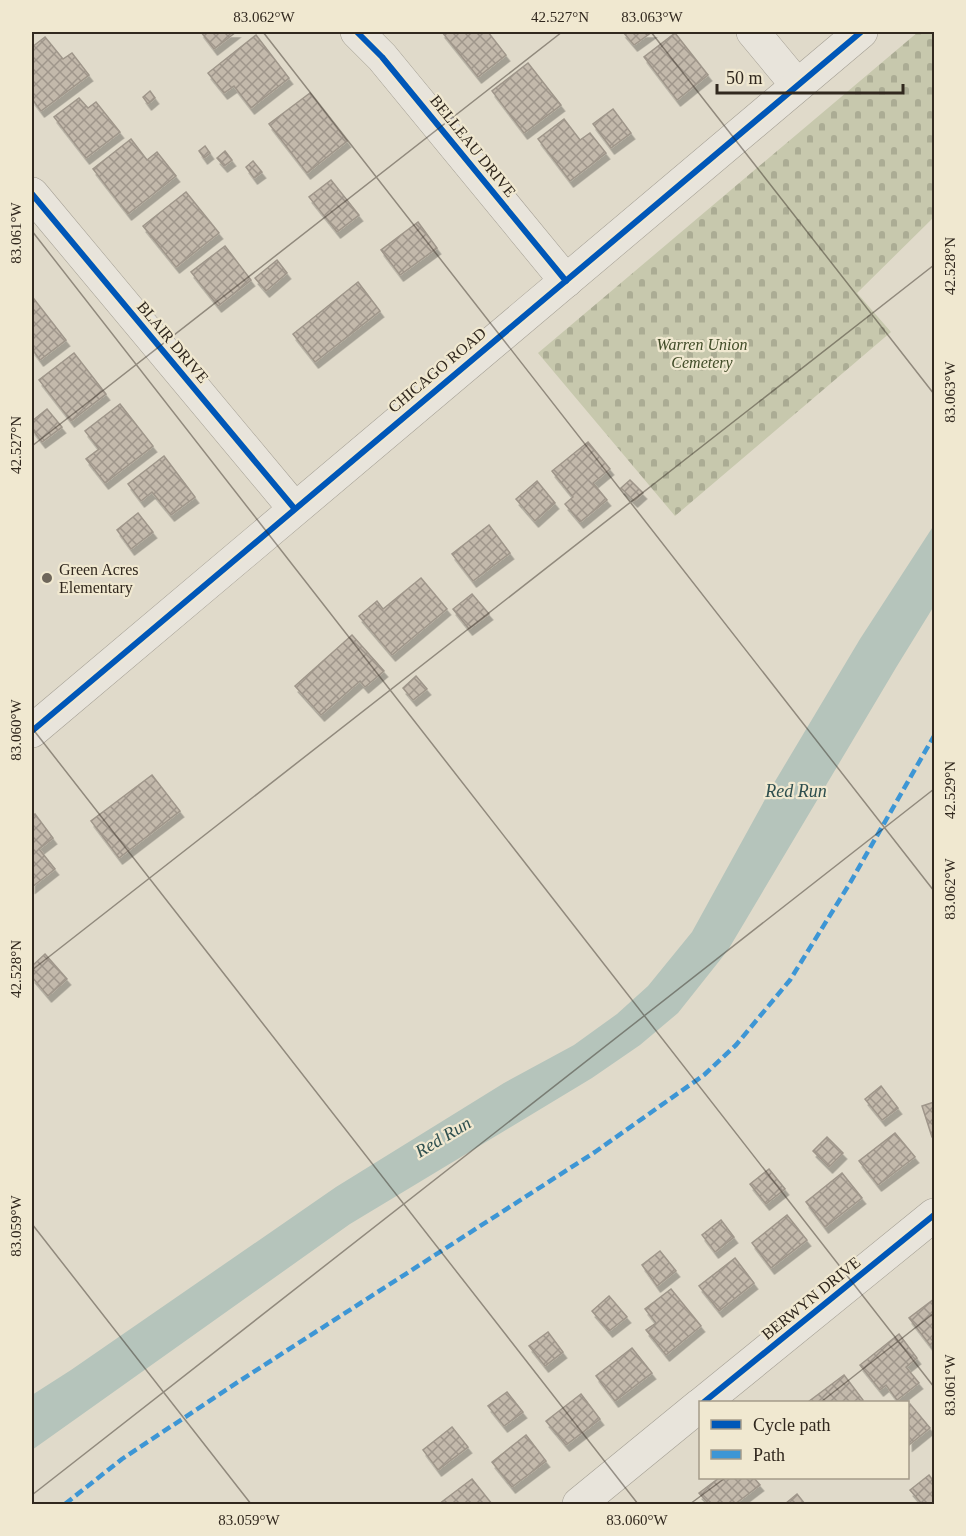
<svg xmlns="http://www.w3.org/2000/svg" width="966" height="1536" font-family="'Times New Roman',serif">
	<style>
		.cemetery { fill: url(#cemetery-stones) }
		.water { fill: #b5c4bb }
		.building { fill: url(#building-cross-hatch); stroke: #9f968a; stroke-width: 1.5; filter: url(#shadow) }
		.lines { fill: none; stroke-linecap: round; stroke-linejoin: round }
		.minor-casing { stroke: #a49f94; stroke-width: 34 }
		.minor { stroke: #e8e4db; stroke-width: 33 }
		.quiet { stroke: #3d96d5; stroke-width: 4.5; stroke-dasharray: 9 4.5; stroke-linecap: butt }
		.cycleway-casing { stroke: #f0e8d0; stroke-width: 10 }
		.cycleway { stroke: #0057b8; stroke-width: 6 }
		.ticks { fill: none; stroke: #31281e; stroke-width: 1.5; stroke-opacity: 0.45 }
		.poi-dot { fill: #6e665a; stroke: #f0e8d0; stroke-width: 2 }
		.labels { text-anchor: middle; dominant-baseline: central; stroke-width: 4.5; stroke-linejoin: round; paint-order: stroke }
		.street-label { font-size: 16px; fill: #31281e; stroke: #f0e8d0 }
		.park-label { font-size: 16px; font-style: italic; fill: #404b27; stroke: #f0e8d0 }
		.poi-label { font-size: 16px; fill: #31281e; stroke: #f0e8d0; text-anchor: start }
		.water-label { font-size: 18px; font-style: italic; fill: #2e4f4e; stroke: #f0e8d0 }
		.neatline { fill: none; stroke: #31281e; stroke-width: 2 }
		.ticks-label { font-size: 15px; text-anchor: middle; fill: #31281e }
	</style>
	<defs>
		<pattern id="cemetery-stones" width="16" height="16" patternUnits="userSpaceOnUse" patternTransform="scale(1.5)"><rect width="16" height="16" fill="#c7c8ad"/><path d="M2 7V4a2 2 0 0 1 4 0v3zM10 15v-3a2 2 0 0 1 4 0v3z" fill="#abac94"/></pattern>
		<pattern id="building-cross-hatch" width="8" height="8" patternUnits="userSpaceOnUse" patternTransform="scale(1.5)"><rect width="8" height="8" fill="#c3b9ab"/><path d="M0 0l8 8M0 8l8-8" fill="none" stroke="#9f968b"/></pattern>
		<filter id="shadow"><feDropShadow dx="3.5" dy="6" stdDeviation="0" flood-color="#0004"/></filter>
	</defs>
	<rect width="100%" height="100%" fill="#e0daca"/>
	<!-- cemetery -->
	<polygon class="cemetery" points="918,32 934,32 934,217 857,293 891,332 675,516 538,353"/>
	<!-- water -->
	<polygon class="water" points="934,525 934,606 897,666 728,950 678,1013 640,1045 592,1078 350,1224 32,1450 32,1395 71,1370 336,1187 504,1083 574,1045 617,1014 648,986 692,932 774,783 860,639"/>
	<!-- building -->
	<g class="building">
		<polygon points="201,32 236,32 214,49"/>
		<polygon points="442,32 488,32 506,55 478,77"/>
		<polygon points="623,32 652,32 634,45"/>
		<polygon points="675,33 708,75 677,100 644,57"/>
		<polygon points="256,35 289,78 251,108 234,86 224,93 208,73"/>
		<polygon points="45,37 63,59 72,53 89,75 41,111 32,99 32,47"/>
		<polygon points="528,63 561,105 524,133 492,91"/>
		<polygon points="150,91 155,98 148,104 143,97"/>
		<polygon points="310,93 347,141 307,173 269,124"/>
		<polygon points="79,98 88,108 96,102 120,132 86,158 54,117"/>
		<polygon points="613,109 631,133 611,148 593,124"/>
		<polygon points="564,119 580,140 590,133 606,153 570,181 538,139"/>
		<polygon points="131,139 147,160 157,152 176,176 128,214 93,169"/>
		<polygon points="205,146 210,153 204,158 199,151"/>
		<polygon points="225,151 232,160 224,166 217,158"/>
		<polygon points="253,161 262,172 254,178 246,167"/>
		<polygon points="331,180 359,215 337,232 309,197"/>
		<polygon points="186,192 219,233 176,267 143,226"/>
		<polygon points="418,222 437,248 400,275 381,250"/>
		<polygon points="225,246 251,280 218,306 191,272"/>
		<polygon points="277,260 287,273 266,291 255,278"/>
		<polygon points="358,282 380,311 315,362 293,334"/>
		<polygon points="34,299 66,340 40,360 32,349 32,301"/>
		<polygon points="74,353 106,394 71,421 39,380"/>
		<polygon points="120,404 153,446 105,483 86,459 99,449 85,431"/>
		<polygon points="47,409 62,427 42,442 32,429 32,421"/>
		<polygon points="588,442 610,469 593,483 607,500 580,522 565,504 573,497 552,471"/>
		<polygon points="164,456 195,497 171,515 152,492 141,501 128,484"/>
		<polygon points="630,480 643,493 634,501 621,488"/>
		<polygon points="537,481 555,503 535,521 516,499"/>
		<polygon points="138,513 153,532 131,549 117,530"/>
		<polygon points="489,525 510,553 473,581 452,554"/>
		<polygon points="421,578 447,609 392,655 359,616 377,601 383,609"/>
		<polygon points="472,594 489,614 469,629 453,609"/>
		<polygon points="352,635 384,671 365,687 360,681 321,715 295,686"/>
		<polygon points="416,676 427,689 413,700 403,688"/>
		<polygon points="152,775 180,811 119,858 91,821"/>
		<polygon points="35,814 53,838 39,849 55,869 32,887 32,817"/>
		<polygon points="45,954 67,979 48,996 32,977 32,966"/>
		<polygon points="881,1086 898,1108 882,1120 865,1099"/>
		<polygon points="934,1102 934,1137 932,1137 922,1106"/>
		<polygon points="895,1133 915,1157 878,1185 859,1161"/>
		<polygon points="827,1137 843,1153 829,1167 813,1151"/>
		<polygon points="769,1169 785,1189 766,1204 750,1184"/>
		<polygon points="842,1173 862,1198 825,1227 806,1202"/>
		<polygon points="787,1215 807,1240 771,1268 752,1243"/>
		<polygon points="721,1220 734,1237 715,1252 702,1235"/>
		<polygon points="660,1251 676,1271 657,1286 642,1265"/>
		<polygon points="735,1258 754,1283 719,1311 699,1286"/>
		<polygon points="671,1289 701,1326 666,1355 646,1330 656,1323 645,1309"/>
		<polygon points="609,1296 627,1317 609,1331 592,1311"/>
		<polygon points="934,1299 934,1341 930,1345 909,1318"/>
		<polygon points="548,1332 563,1352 545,1366 529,1346"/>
		<polygon points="899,1334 917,1358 906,1367 919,1383 897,1400 886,1385 880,1390 860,1365"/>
		<polygon points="632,1348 652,1373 615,1401 596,1376"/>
		<polygon points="844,1375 863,1400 860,1402 808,1402"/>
		<polygon points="507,1392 523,1412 504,1426 488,1406"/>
		<polygon points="581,1394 600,1419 566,1445 546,1421"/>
		<polygon points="910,1404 930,1428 909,1445 908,1406"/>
		<polygon points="452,1427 468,1447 438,1470 423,1450"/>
		<polygon points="526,1435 546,1461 512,1487 492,1462"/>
		<polygon points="929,1475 934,1482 934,1504 922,1504 910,1490"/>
		<polygon points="719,1478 754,1478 760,1485 735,1504 709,1504 699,1493"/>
		<polygon points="472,1479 492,1504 439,1504"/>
		<polygon points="797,1494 805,1504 785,1504"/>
	</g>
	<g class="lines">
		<defs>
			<g id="minor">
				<polyline points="357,32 382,57 566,281"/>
				<polyline points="753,32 797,85"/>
				<polyline points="32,194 294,508"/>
				<polyline points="32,731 861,32"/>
				<polyline points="704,1402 934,1215"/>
				<polyline points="579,1504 700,1405"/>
			</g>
		</defs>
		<!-- minor casing -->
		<use href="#minor" class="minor-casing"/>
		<!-- minor -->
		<use href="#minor" class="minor"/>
		<!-- quiet -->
		<polyline class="quiet" points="65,1504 122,1459 238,1382 595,1152 704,1075 736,1045 790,980 850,883 934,736"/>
		<defs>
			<g id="cycleway">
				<polyline points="357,32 382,57 566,281"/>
				<polyline points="32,194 294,508"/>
				<polyline points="32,731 861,32"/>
				<polyline points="704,1402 934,1215"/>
			</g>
		</defs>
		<!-- cycleway casing -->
		<use href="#cycleway" class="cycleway-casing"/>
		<!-- cycleway -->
		<use href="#cycleway" class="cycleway"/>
	</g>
	<!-- ticks -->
	<path class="ticks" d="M 263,32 L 934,891M 651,32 L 934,394M 32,231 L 934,1387M 32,446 L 562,32M 32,728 L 638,1504M 32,970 L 934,265M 32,1224 L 251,1504M 821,1402 L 934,1313M 32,1495 L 934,789M 690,1504 L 725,1478"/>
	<!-- markers -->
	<circle class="poi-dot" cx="47" cy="578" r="6"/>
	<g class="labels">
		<!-- street labels -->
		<g class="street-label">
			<text transform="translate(473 146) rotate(51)">BELLEAU DRIVE</text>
			<text transform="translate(173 342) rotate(50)">BLAIR DRIVE</text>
			<text transform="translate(437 370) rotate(-40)">CHICAGO ROAD</text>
			<text transform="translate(811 1298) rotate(-39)">BERWYN DRIVE</text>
		</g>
		<!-- park labels -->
		<g class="park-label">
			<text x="702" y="344">Warren Union<tspan x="702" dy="18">Cemetery</tspan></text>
		</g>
		<!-- poi labels -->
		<g class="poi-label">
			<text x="59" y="569">Green Acres<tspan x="59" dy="18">Elementary</tspan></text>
		</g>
		<!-- water labels -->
		<g class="water-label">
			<text x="796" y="791">Red Run</text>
			<text transform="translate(443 1137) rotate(-31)">Red Run</text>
		</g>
	</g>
	<!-- border -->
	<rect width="966" height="1536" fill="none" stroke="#f0e8d0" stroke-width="66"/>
	<!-- legend -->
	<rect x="699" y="1401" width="210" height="78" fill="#f0e8d0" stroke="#a49b89" stroke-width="1.5"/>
	<rect x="711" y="1420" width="30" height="9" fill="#0057b8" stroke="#a49b89" stroke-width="1.5"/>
	<text x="753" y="1431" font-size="18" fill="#31281e">Cycle path</text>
	<rect x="711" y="1450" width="30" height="9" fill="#3d96d5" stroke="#a49b89" stroke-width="1.5"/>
	<text x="753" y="1461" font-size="18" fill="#31281e">Path</text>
	<!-- scale -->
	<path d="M717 84v9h186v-9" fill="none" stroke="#31281e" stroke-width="3"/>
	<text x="726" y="84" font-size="18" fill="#31281e" stroke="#f0e8d0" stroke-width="4.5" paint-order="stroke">50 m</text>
	<rect x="33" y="33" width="900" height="1470" class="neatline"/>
	<g class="ticks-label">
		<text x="264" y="22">83.062°W</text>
		<text x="560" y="22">42.527°N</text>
		<text x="652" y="22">83.063°W</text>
		<text transform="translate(16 233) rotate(-90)" y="5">83.061°W</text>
		<text transform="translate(950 266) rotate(-90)" y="5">42.528°N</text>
		<text transform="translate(950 392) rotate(-90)" y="5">83.063°W</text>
		<text transform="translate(16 445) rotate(-90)" y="5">42.527°N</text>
		<text transform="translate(16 730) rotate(-90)" y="5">83.060°W</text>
		<text transform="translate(950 790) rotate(-90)" y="5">42.529°N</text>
		<text transform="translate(950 889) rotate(-90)" y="5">83.062°W</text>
		<text transform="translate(16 969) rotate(-90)" y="5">42.528°N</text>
		<text transform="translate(16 1226) rotate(-90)" y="5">83.059°W</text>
		<text transform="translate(950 1385) rotate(-90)" y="5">83.061°W</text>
		<text x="249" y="1525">83.059°W</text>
		<text x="637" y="1525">83.060°W</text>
	</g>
</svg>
